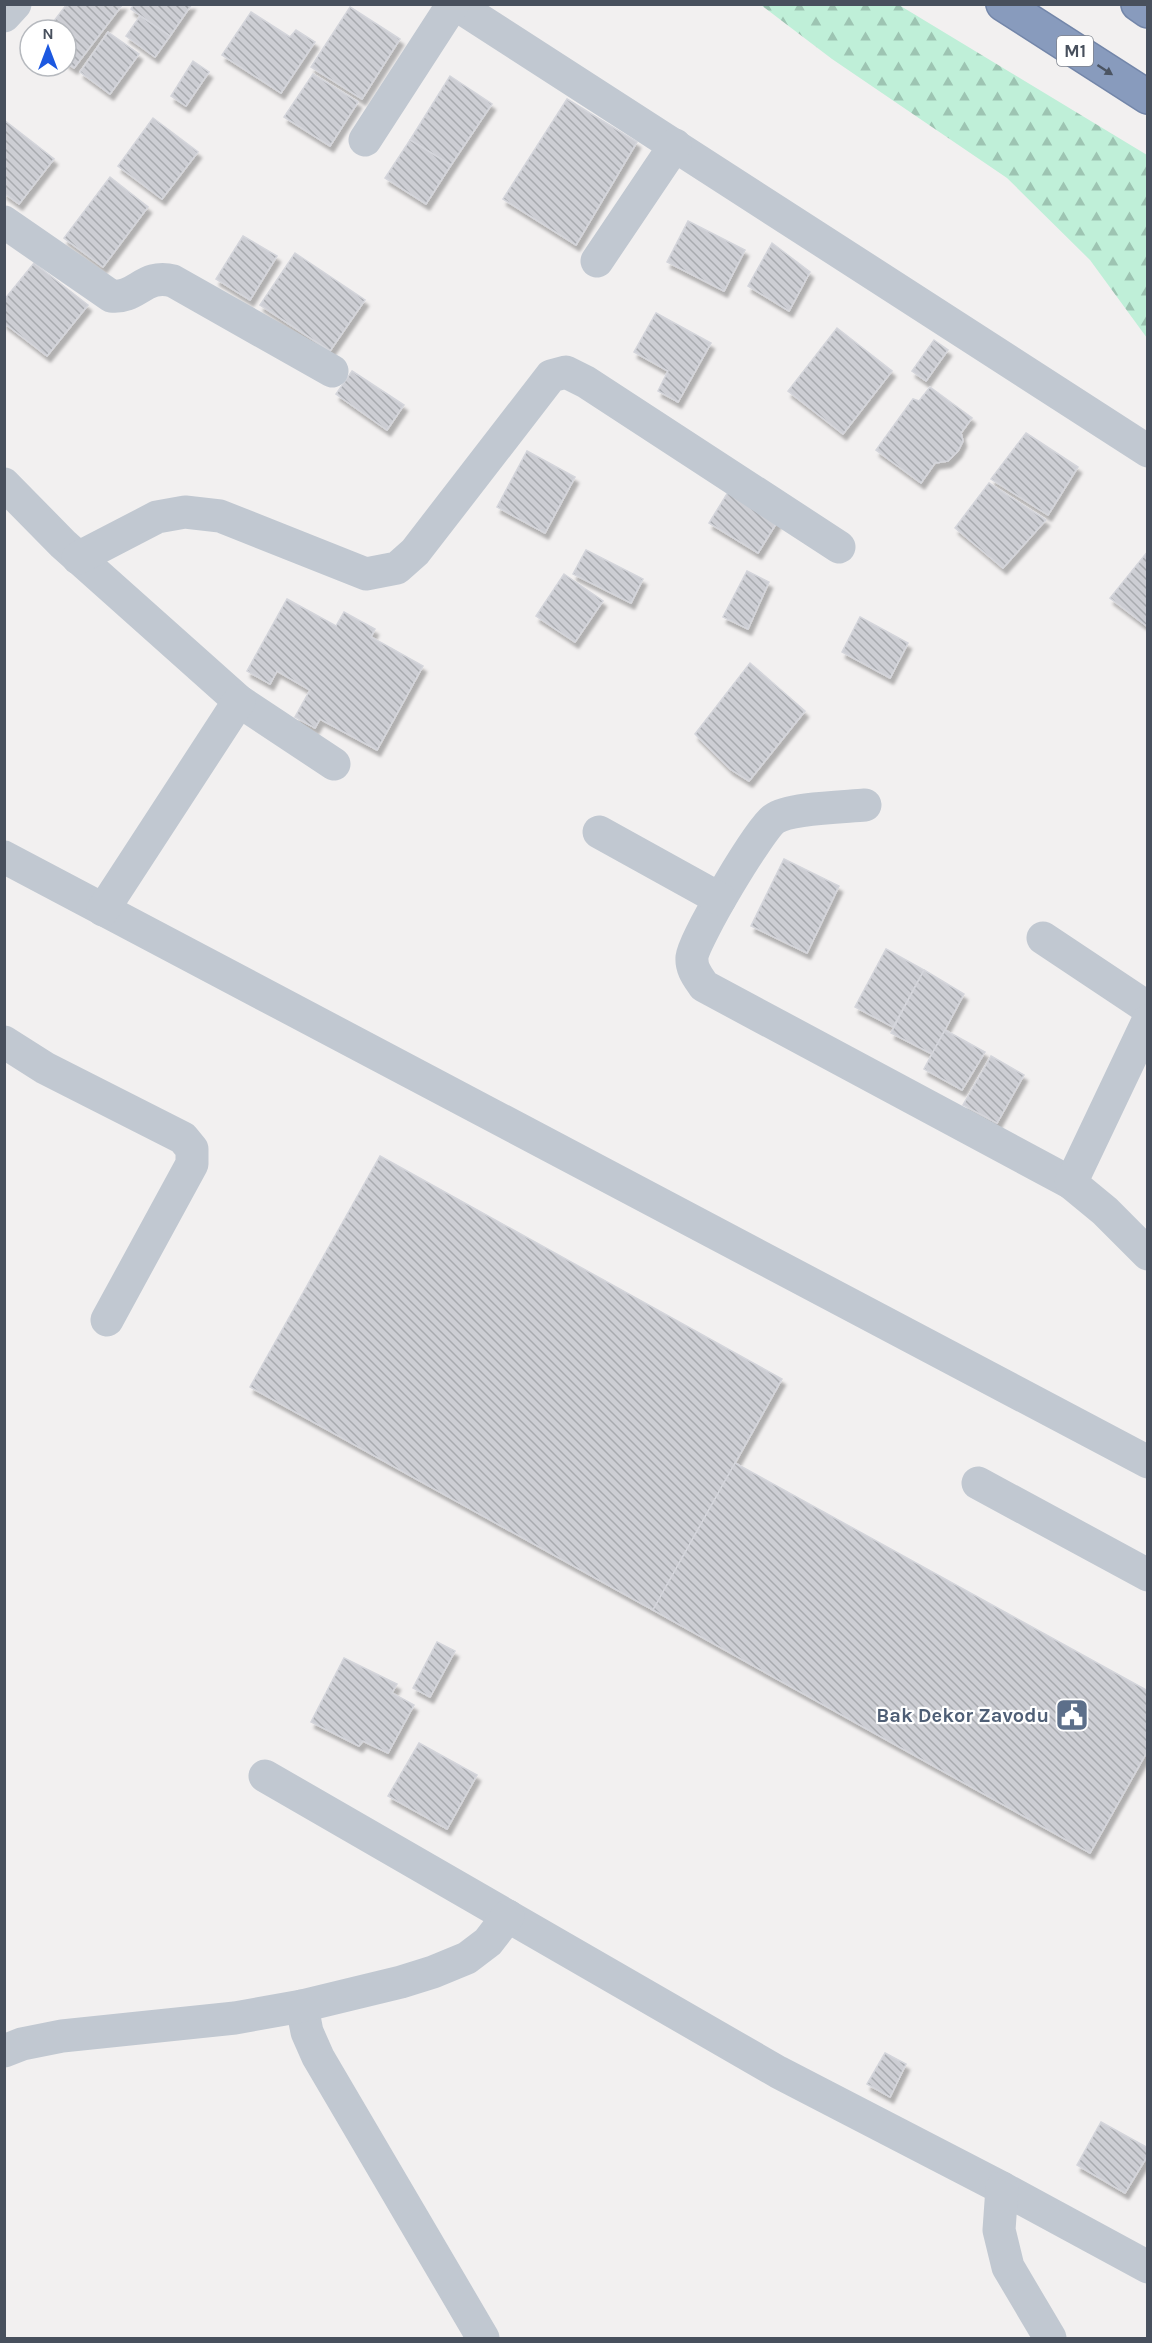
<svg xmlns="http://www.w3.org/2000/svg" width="1152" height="2343" font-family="Karla,sans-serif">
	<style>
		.forest { fill: url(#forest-firs) }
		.building { fill: url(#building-back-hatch); stroke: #d4d5db; stroke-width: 1.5; filter: url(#shadow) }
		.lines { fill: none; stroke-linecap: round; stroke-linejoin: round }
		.highway-casing { stroke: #7386a9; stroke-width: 36 }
		.minor { stroke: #c1c8d1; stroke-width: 33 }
		.highway { stroke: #889bbd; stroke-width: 33 }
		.oneway { fill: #4b5462 }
		.labels { text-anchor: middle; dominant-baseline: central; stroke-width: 4.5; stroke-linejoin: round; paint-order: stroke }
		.shield { fill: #fff; stroke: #7f848e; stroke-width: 1.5 }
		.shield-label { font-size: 18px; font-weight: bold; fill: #48505d }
		.service-label { font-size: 20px; font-weight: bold; fill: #4e5e75; stroke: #fff; text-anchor: end }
	</style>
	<defs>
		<pattern id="forest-firs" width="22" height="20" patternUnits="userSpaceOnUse" patternTransform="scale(1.5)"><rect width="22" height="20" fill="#bfefd8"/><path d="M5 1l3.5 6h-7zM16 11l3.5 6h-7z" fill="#9dc4b2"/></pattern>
		<pattern id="building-back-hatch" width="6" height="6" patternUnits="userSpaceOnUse" patternTransform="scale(1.5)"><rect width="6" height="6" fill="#cdced4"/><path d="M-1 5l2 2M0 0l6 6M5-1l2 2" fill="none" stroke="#a8aaaf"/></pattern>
		<filter id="shadow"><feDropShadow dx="3.5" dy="6" stdDeviation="1.5" flood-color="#0004"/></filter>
	</defs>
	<rect width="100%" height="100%" fill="#f2f0f0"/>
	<!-- forest -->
	<polygon class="forest" points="761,5 899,5 1147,155 1147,338 1090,260 1007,178 832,59"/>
	<!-- building -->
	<g class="building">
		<polygon points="67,4 123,4 74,68 66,62 66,30 47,30"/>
		<polygon points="134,4 192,4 170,36 131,9"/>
		<polygon points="350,7 400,39 362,99 311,67"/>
		<polygon points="251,12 290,37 296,30 315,42 281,93 222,55"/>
		<polygon points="140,16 170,36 155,57 126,36"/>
		<polygon points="108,32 139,54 110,94 80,72"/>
		<polygon points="193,61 209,72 186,106 171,96"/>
		<polygon points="313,74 358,102 330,146 284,117"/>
		<polygon points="450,76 492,104 451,165 410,140"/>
		<polygon points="567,99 637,142 576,245 503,199"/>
		<polygon points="153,118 198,152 162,199 118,166"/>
		<polygon points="4,120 54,159 19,204 4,193"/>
		<polygon points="410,140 451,165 426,204 385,178"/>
		<polygon points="110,177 148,207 103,267 64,238"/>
		<polygon points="688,221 745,250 724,291 667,262"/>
		<polygon points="243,236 277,256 250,300 216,279"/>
		<polygon points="772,243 810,272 789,311 748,286"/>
		<polygon points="295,253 365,300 330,351 260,305"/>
		<polygon points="34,263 88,305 47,356 4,323 4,300"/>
		<polygon points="656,313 711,343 678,402 658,391 668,371 634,352"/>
		<polygon points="837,328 892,371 843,434 788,391"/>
		<polygon points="934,340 948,350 926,381 912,371"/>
		<polygon points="352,371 404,405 387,430 336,394"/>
		<polygon points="930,387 972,418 961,433 963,441 958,451 948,461 935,463 921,483 876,450 913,399 919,401"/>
		<polygon points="1026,433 1078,467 1048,515 991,479"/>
		<polygon points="527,451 575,477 545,533 497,507"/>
		<polygon points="989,483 1046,520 1003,568 955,528"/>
		<polygon points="730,489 779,519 758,553 709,523"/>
		<polygon points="586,550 643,579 631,603 573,574"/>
		<polygon points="1148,551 1148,627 1110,598"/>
		<polygon points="747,571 769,582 748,629 723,617"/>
		<polygon points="564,574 603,601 575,642 536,616"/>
		<polygon points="287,599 336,626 344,612 375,629 371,637 423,666 377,750 320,719 315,728 295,717 310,690 277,671 270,684 247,671"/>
		<polygon points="860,617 908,643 890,678 842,652"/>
		<polygon points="750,663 805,711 749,781 730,769 695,734"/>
		<polygon points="784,859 839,886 807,953 751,926"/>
		<polygon points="886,949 924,970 893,1027 855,1007"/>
		<polygon points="924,970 964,994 932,1054 891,1033"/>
		<polygon points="945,1030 985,1052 962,1090 924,1069"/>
		<polygon points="991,1056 1024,1075 997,1123 963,1105"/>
		<polygon points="380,1156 782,1379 653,1610 250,1387"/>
		<polygon points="735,1463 1148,1691 1148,1750 1090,1853 653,1610"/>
		<polygon points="437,1642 455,1651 430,1697 413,1688"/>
		<polygon points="344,1658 397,1684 392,1693 414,1705 388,1753 363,1741 359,1746 311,1722"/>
		<polygon points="419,1743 477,1775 447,1829 388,1796"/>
		<polygon points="885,2053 906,2064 890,2097 867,2084"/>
		<polygon points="1101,2122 1148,2148 1148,2155 1125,2193 1077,2165"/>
	</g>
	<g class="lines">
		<defs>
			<g id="highway">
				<polyline points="1003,4 1148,97"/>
				<polyline points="1138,4 1148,11"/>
			</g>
		</defs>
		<!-- highway casing -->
		<use href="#highway" class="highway-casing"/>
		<!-- minor -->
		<g class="minor">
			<polyline points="455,4 1148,451"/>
			<polyline points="4,16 15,4"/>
			<polyline points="365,140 453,4"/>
			<path d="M 4,222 L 111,296 C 137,299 144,273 173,281 L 332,371"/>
			<polyline points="597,261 675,145"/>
			<polyline points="4,484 63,544 239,701 334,764"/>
			<polyline points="78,558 157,517 185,512 220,516 366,574 397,568 415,552 551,376 566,372 586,382 839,547"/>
			<path d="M 865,805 C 844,807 789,808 774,819 C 759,830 694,939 692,957 C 691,969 698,977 704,986 L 1071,1183"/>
			<polyline points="599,832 720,899"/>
			<polyline points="4,857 1148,1462"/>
			<polyline points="103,910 239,701"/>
			<polyline points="1043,938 1148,1008"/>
			<polyline points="1148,1021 1071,1183 1105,1211 1148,1254"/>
			<polyline points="4,1042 45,1068 183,1138 192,1149 192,1164 107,1320"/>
			<polyline points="978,1483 1148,1575"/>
			<polyline points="265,1776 778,2072 1002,2188 1148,2267"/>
			<polyline points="302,2006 307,2032 318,2057 483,2338"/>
			<polyline points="4,2051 22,2044 62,2036 235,2018 302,2006 401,1982 433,1972 467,1958 488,1942 508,1916"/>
			<polyline points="1002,2188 999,2230 1008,2267 1050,2338"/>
		</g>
		<!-- highway -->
		<use href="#highway" class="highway"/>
	</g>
	<!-- one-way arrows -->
	<defs><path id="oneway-solid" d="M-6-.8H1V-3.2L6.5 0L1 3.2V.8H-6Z" transform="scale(1.5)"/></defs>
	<use class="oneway" href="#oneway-solid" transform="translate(1105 70) rotate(33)"/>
	<!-- icons -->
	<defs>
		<symbol id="civic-square" viewBox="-11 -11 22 22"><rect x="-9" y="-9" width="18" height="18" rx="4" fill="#5c6f8a" stroke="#fff"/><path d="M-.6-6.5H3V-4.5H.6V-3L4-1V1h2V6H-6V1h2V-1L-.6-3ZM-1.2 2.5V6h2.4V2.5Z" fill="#fff"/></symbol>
	</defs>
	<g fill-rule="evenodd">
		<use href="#civic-square" x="1053" y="1696" width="38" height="38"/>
	</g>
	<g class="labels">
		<!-- shield labels -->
		<rect class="shield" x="1057" y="36" width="36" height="30" rx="4.5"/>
		<g class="shield-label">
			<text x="1075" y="51">M1</text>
		</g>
		<!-- service labels -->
		<g class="service-label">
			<text x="1049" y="1715">Bak Dekor Zavodu</text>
		</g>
	</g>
	<!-- border -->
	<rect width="1152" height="2343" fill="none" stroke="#48505d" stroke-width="12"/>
	<!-- north arrow -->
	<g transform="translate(48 48)"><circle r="28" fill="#ffffff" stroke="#b6b9be" stroke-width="1.5"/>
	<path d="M0-4.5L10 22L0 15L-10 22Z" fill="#1c58e0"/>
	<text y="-9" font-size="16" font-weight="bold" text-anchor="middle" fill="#48505d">N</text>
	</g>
</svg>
